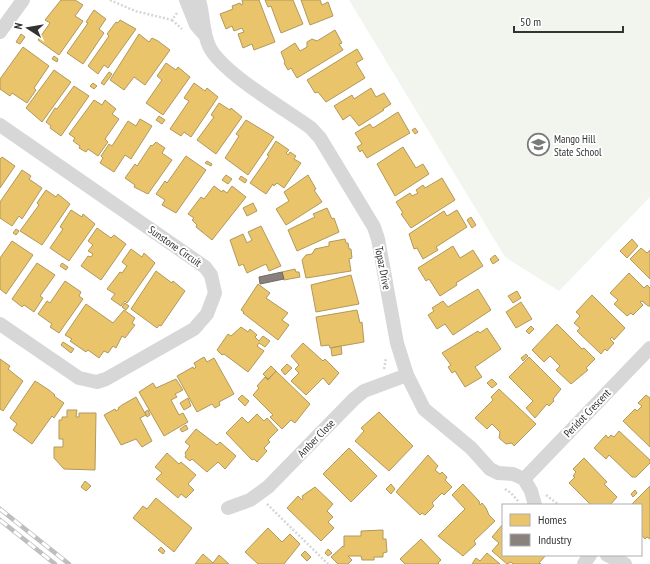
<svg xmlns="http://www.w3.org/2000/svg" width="650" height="564" font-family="'PT Sans Narrow',sans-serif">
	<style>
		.green { fill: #f1f5ed }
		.homes { fill: #e9c46a; stroke: #b2985a }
		.industry { fill: #8a817c; stroke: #706a66 }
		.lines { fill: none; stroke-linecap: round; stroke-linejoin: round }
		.path { stroke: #d6d6d6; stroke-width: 2.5; stroke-dasharray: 2 2; stroke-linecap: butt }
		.minor { stroke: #d7d7d7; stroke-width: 14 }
		.rail-casing { stroke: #bebebe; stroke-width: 4.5 }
		.rail { stroke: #fff; stroke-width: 3; stroke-dasharray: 9; stroke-linecap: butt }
		.labels { text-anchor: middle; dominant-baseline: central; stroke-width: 4; stroke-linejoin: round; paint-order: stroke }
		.poi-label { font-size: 11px; fill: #333; stroke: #fff; text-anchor: start }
		.street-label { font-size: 11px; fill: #333; stroke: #fff }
	</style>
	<rect width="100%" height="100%" fill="#fff"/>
	<!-- green -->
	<polygon class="green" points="349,0 650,0 650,197 559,291 505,257"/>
	<!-- homes -->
	<g class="homes">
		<polygon points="61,0 75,0 83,5 75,16 83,21 59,55 38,40 50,23 45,20"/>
		<polygon points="242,0 259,0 275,42 254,50 252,44 243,48 238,34 244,32 242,28 234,31 232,26 226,29 220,14 233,9 232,6 240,3 241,5 243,4"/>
		<polygon points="265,0 293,0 303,24 281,33 271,6 268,7"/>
		<polygon points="301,0 320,0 322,5 328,2 333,16 310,25"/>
		<polygon points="94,10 106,19 99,29 104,33 83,64 67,53 88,23 86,22"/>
		<polygon points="120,20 136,29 108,68 104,65 98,74 88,66 109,36 107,34 116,22 118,23"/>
		<polygon points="335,30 342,43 339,44 343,50 297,78 291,68 288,70 284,63 285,62 281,52 295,43 300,51 307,47 307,42 312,39 317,41"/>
		<polygon points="21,34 25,37 20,44 16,42"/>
		<polygon points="139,34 149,42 152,38 158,41 170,50 145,85 134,77 124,90 110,80"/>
		<polygon points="23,47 49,66 34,88 36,90 27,103 12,93 10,96 0,89 0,79"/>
		<polygon points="357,49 363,59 356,63 365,78 326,102 318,92 315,93 307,80"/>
		<polygon points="54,56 58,59 57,62 52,59"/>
		<polygon points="166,63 176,70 178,67 190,77 163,115 146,103 162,80 157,76"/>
		<polygon points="54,70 71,82 42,122 26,108"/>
		<polygon points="109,72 112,74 104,85 101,83"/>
		<polygon points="93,83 97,86 94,89 90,86"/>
		<polygon points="194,83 205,91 207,88 218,97 191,137 184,132 181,136 170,129 189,101 184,98"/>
		<polygon points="74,86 89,96 61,136 50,128 51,126 46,122 55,108 57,109"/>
		<polygon points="371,88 376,97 384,93 391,104 383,109 384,110 359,126 350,115 343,120 334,106 352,95 354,99"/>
		<polygon points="94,100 102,105 105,100 116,109 112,114 119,119 105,139 108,142 98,156 88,149 86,152 79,148 80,146 73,141 75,138 69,134"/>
		<polygon points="219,103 230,110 231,108 242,117 216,154 197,140 214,117 211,115"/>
		<polygon points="398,112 410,133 367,158 362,150 360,152 357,147 362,144 355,133 370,124 373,128"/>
		<polygon points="159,116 165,120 162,124 156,120"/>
		<polygon points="140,119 152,126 131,159 125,155 114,172 100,163 103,158 101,156 109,144 112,146 128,121 136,126"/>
		<polygon points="246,120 274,137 248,175 225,158 239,136 236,134"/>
		<polygon points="415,128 418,132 415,134 412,130"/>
		<polygon points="276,141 289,150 286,153 288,155 290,152 296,156 294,159 301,163 284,188 277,183 274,186 273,184 266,194 250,183 269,156 267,155"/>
		<polygon points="156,142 165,148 162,153 172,160 148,194 134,187 135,185 125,178 135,164 137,166 151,145 152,146"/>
		<polygon points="403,147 416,168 423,164 429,174 395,196 377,164"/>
		<polygon points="186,156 206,170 176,213 162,205 165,200 156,194 165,181 167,183"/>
		<polygon points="2,157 15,166 0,188 0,159"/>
		<polygon points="207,161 212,164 211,166 205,163"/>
		<polygon points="22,170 31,176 29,179 42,188 22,219 19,216 12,226 0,218 0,202"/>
		<polygon points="226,175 232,179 228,184 222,180"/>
		<polygon points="308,175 316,189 314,190 322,202 286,225 276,209 289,201 284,192"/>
		<polygon points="241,176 247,180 245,183 239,179"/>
		<polygon points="442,178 455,200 411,228 401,214 403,213 396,202 410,193 412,196 418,193 416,190 423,185 425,188"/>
		<polygon points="214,186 222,192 223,190 227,193 232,186 246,197 212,240 196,227 197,225 192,220 194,218 188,214 201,197 204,199"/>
		<polygon points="46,190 56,197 58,194 70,204 42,245 20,231 39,205 37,203"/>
		<polygon points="253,203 257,211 247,216 243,208"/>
		<polygon points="327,208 332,219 334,218 339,232 297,251 288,230 315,217 313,214"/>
		<polygon points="71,210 82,217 83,214 95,224 69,261 50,248 63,229 60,227"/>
		<polygon points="457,210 467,227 436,247 438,250 423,259 417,248 414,249 409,234 444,211 447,216"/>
		<polygon points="471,217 476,225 472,228 467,220"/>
		<polygon points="261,226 281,266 269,271 266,264 247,273 243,264 239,266 230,240 243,234 247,243 252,240 248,232"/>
		<polygon points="97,228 111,238 114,235 126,244 101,280 81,266 88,256 91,257 93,254 88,251 93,245 88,241"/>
		<polygon points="16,229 19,231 16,235 13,233"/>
		<polygon points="345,239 346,243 348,243 349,249 351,249 352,258 349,259 351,271 306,278 302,260 306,255 312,254 315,249 329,246 329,242"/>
		<polygon points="632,239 638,246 627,258 620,251"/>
		<polygon points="12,241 33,255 6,294 0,289 0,258"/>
		<polygon points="453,246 460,258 473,250 483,266 456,283 457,285 440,296 429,279 426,281 418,268"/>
		<polygon points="641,248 647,253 650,250 650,279 630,259"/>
		<polygon points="131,249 142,257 144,253 155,263 127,303 125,301 121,306 111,299 115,294 107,289 120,272 122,273 127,266 122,262"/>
		<polygon points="495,255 499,260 493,264 490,259"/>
		<polygon points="37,263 55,275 40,296 43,298 34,312 24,305 22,307 12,299"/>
		<polygon points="62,263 68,267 66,270 60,266"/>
		<polygon points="295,269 296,272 299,272 300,277 284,280 282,272"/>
		<polygon points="156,271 172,283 173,281 185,291 161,326 159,325 157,328 131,309"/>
		<polygon points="629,273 644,288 647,285 650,288 650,306 648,306 642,301 640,302 643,305 633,315 631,313 627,316 614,304 618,300 610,293"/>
		<polygon points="351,275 359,304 316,312 311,285"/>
		<polygon points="65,281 81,292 79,296 83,299 59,333 50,327 52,324 38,314 47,301 50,303"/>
		<polygon points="258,284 270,293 266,298 288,313 282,320 289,325 278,340 243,313 244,312 241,310"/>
		<polygon points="478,289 491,310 453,335 445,324 437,329 428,315 434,311 432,308 443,301 448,307"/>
		<polygon points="517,291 521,298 513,303 508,296"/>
		<polygon points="592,295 625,328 614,340 612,337 610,339 614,343 607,351 605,349 601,354 577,331 580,328 574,323 580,316 576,312"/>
		<polygon points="521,302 532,319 516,328 506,312"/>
		<polygon points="125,303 129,306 126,310 122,307"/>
		<polygon points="86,304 113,323 124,310 135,318 132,323 135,325 125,338 122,336 116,348 113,346 108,353 104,351 99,358 88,350 86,352 70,341 72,339 65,335"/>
		<polygon points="357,310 360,323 362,322 364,342 330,348 329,345 321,346 316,317"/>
		<polygon points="557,324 582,349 584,348 595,359 586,368 588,370 571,384 556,370 560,366 550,356 544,362 532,350"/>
		<polygon points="531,326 534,329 529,334 526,331"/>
		<polygon points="241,327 248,332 250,329 257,335 255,337 259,341 263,336 270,341 265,347 259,343 257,346 264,351 248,372 224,354 222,355 217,350 228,334 231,336"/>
		<polygon points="487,328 501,349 475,367 482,377 465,387 455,371 452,373 448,367 451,365 442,353 478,331 480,333"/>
		<polygon points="63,342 74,349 71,353 61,345"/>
		<polygon points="303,343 323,361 325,359 339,373 329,385 323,378 306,395 291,381 299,373 295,369 299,365 291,356"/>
		<polygon points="341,346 342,354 332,356 331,348"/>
		<polygon points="526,354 528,356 523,361 521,358"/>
		<polygon points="204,357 207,362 214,358 234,394 219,402 220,405 215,408 212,404 197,412 177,376 193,367 194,369 196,367 194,363"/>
		<polygon points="529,357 561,389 553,399 554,401 549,406 547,404 535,418 526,408 533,401 509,377"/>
		<polygon points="0,359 10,366 8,369 23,381 3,411 0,409"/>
		<polygon points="287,364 292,368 285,375 281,370"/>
		<polygon points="271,366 276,371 268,379 263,374"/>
		<polygon points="276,371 310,404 295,423 291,420 282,429 270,417 273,415 253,395 259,388 257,386 265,377 268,380"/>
		<polygon points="176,379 183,390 175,394 177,397 171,400 179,415 183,413 188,422 164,436 139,392 153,383 156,388"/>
		<polygon points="492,379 497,384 492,388 487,383"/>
		<polygon points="35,381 49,390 55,395 54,396 64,403 54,418 52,416 32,444 13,430 17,424 10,418"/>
		<polygon points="499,389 536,424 514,446 512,443 506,444 499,438 500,432 492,424 487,429 475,418 493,400 491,397"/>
		<polygon points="242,395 249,401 245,406 238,399"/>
		<polygon points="646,395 650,398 650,447 623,421 635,409 637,411 642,406 638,403"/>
		<polygon points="136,397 146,415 140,418 152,441 142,447 136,439 121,445 104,415 115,409 116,411 119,409 118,408 122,405"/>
		<polygon points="188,398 191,406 184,410 180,403"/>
		<polygon points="67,410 77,410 76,417 79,417 79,413 96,413 95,470 64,469 54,458 54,447 63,447 63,439 59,439 59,420 62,420 62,417 67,417"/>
		<polygon points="148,410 150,415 147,417 145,412"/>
		<polygon points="379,412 413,446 389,471 355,441 364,431 361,428"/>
		<polygon points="257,414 264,421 267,418 278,430 268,440 270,442 264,448 267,451 257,462 254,459 252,460 226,433 242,417 248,423"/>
		<polygon points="186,425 188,429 182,432 180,429"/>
		<polygon points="196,429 217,445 220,442 236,456 225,469 218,462 207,472 192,459 190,461 185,457 186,455 185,453 190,446 185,442"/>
		<polygon points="619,431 650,460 650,463 636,477 632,477 609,455 606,459 594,448 606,435 608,438 611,435 614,437"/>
		<polygon points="349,448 377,476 351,502 323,474"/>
		<polygon points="167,453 179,464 181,462 196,475 188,484 194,490 186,498 181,494 178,498 156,479 162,473 155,467"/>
		<polygon points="428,455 438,466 435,470 440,474 442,472 447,477 445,480 452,487 444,495 442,493 432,503 434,506 425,515 422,513 420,515 396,492"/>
		<polygon points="584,458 607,482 604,484 617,497 610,505 591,505 569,483 575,477 573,476 576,472 573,469"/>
		<polygon points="85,481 91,486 86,491 81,487"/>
		<polygon points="391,484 395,489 391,494 386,489"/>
		<polygon points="463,484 479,501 480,505 482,503 486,508 489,515 495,521 474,541 476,544 463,556 438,536 465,509 452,495"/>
		<polygon points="650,486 650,539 647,537 645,539 641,534 641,505 631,505"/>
		<polygon points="315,487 333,504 327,511 333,517 328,522 334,528 321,541 287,508 298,496 302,500 303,498 302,496"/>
		<polygon points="635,490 637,493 633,497 631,494"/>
		<polygon points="156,498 192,528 174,552 133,518 143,506 147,509"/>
		<polygon points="503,524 503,555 546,555 539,563 541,564 513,564 511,562 507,564 492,551 499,543 492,537"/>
		<polygon points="268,528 282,542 290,534 300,544 284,564 258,564 245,552"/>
		<polygon points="383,530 383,539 386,539 387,552 383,553 383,557 374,557 374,560 362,560 361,556 348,556 352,560 348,564 338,564 331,557 343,546 344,547 344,536 361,536 361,531"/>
		<polygon points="421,539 441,560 438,563 439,564 405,564 400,559"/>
		<polygon points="161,547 165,551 163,554 158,550"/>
		<polygon points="328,549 332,553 328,556 325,553"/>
		<polygon points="305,551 311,557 307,561 301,555"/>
		<polygon points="487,553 500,564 472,564 476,558 480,561"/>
		<polygon points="203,554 213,563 219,555 229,564 195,564"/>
	</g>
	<!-- industry -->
	<polygon class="industry" points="282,272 284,279 260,284 259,277"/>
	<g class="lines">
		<!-- path -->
		<g class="path">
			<polyline points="110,0 135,11 172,20 177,13"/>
			<polyline points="172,20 182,29"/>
			<polyline points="384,369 386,358"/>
			<polyline points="505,489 511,493 518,501"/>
			<polyline points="546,495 559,505"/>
			<polyline points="267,504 328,564"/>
		</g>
		<!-- minor -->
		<g class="minor">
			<polyline points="186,0 196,25 203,33"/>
			<path d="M 199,0 C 204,16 202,33 210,48 C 224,74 285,109 311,128 L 320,138 L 374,227 L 378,239 L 397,343 L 407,375 L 424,409 L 471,448 L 490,469 L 498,473 L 513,474 L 524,479 L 531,491 L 535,505"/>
			<polyline points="0,32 23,0"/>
			<polyline points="0,125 205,267 211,275 215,293 207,314 194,329 106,379 97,382 79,378 0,324"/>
			<polyline points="524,479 650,348"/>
			<polyline points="228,508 250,500 268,487 354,399 364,391 407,375"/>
			<polyline points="607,555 625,564"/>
			<polyline points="584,564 590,555"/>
		</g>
		<defs>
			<g id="rail">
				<polyline points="0,509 69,564"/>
				<polyline points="0,520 55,564"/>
			</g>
		</defs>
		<!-- rail casing -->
		<use href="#rail" class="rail-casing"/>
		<!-- rail -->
		<use href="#rail" class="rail"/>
	</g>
	<!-- icons -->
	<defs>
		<symbol id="school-ring" viewBox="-11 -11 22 22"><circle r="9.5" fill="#fff" stroke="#7a7a7a" stroke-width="1.5"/><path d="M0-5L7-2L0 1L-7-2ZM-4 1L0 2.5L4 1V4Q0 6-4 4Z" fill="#7a7a7a"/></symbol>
	</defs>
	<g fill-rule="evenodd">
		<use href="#school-ring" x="526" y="132" width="25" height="25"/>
	</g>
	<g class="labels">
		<!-- poi labels -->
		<g class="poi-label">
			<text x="554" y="139">Mango Hill<tspan x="554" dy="13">State School</tspan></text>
		</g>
		<!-- street labels -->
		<g class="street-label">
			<text transform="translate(175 246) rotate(35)">Sunstone Circuit</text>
			<text transform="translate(383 268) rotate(79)">Topaz Drive</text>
			<text transform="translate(587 413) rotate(-46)">Peridot Crescent</text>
			<text transform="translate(316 438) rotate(-46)">Amber Close</text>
		</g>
	</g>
	<!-- legend -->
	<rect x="502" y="504" width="140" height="52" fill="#ffffff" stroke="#adadad"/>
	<rect x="510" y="514" width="20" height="12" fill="#e9c46a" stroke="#adadad"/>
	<text x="538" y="524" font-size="12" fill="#333333">Homes</text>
	<rect x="510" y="534" width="20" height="12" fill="#8a817c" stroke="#adadad"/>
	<text x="538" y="544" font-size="12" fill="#333333">Industry</text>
	<!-- north arrow -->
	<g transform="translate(28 28) rotate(282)" stroke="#ffffff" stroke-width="3" paint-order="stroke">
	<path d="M0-3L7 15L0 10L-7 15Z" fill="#333333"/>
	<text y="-6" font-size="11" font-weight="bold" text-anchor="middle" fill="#333333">N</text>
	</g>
	<!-- scale -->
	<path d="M514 26v6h109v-6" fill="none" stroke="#333333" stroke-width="2"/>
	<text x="520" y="26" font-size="12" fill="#333333" stroke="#ffffff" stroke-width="3" paint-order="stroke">50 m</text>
</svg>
